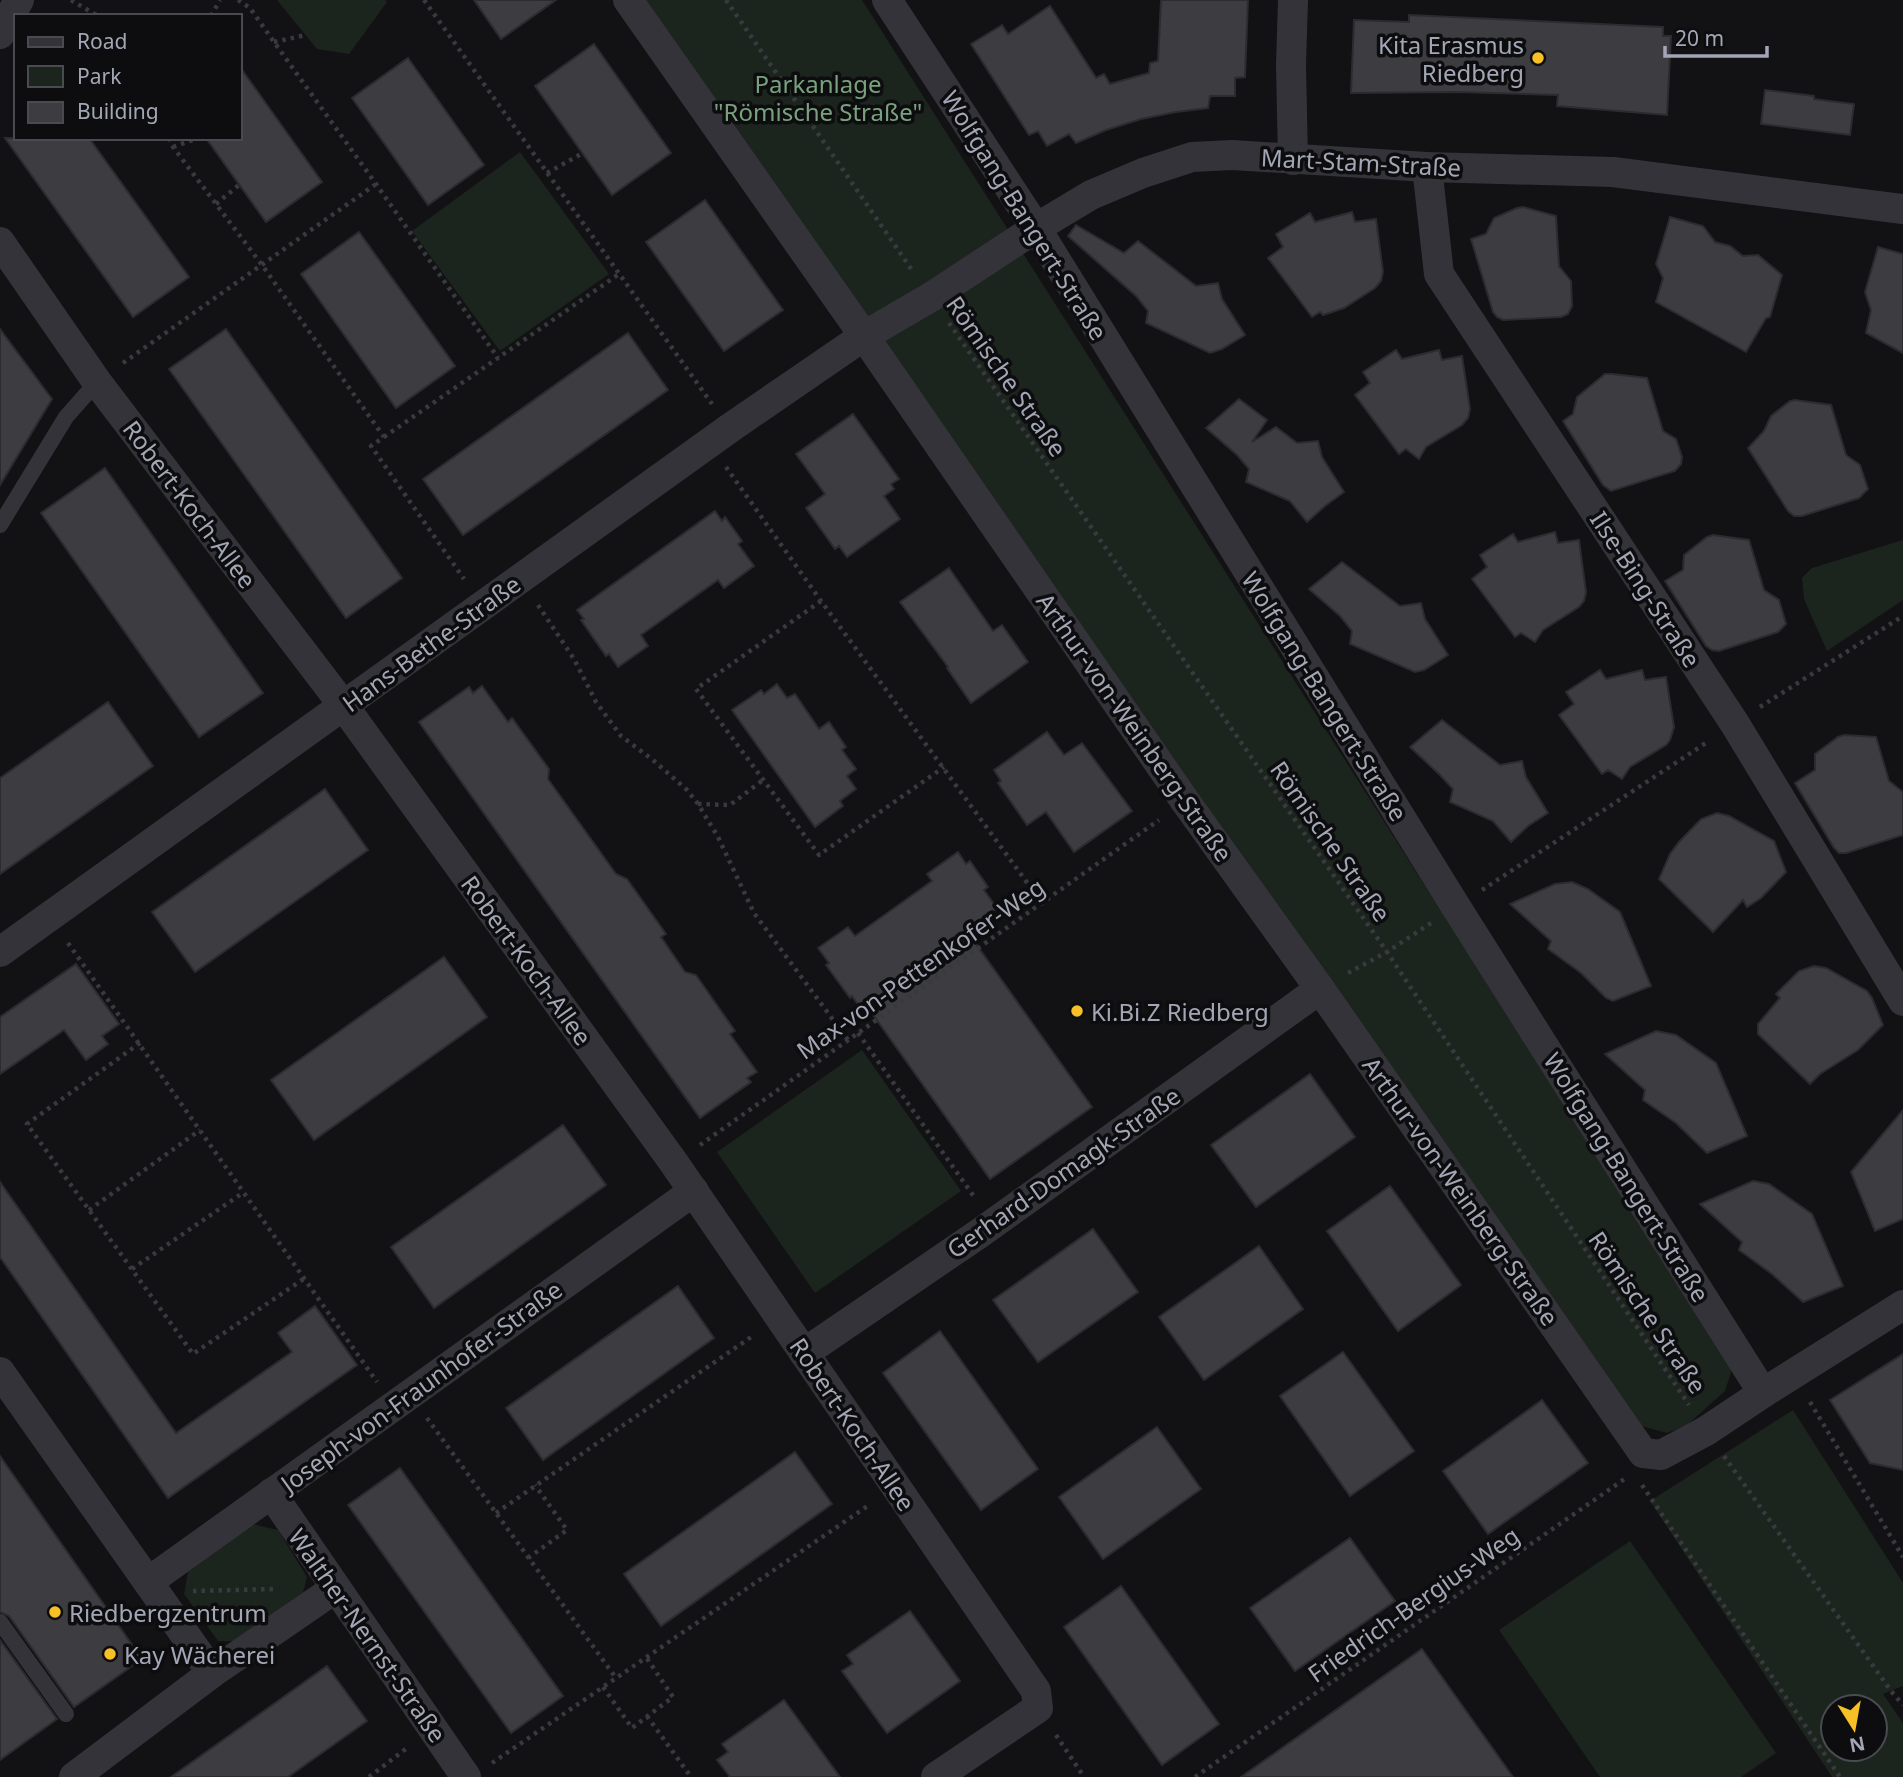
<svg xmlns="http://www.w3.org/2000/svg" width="1903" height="1777" font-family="'Noto Sans',sans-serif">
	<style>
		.green { fill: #1c241e; fill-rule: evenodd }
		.building { fill: #3c3c41; stroke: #2c2c30; stroke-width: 2 }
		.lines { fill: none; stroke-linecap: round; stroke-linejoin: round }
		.path { stroke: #393a40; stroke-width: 4.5; stroke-dasharray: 3.5 5; stroke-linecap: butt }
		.lane { stroke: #333339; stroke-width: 16 }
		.street { stroke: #333339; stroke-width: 30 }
		.poi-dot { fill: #f7c027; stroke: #0d0d0f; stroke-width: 2.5 }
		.labels { text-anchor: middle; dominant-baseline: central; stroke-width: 7; stroke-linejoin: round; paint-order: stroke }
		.poi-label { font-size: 24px; fill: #a3a7b5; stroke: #0d0d0f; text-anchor: start }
		.park-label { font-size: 24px; fill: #79a17e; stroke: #0d0d0f }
		.street-label { font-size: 24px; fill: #a3a7b5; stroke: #0d0d0f }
	</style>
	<rect width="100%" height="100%" fill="#121214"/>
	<!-- green -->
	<g class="green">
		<polygon points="277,0 385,0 387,2 349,54 317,49"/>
		<polygon points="640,0 862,0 1732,1369 1725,1391 1687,1425 1667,1433 1634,1424"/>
		<polygon points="520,152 609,274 500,351 412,231"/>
		<polygon points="1903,540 1903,600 1827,651 1804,599 1802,578 1812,568"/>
		<polygon points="862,1050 961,1191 815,1293 717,1152"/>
		<path d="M 1793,1410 L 1903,1583 L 1903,1686 L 1883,1694 L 1903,1723 L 1903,1777 L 1832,1777 L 1650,1501 ZM 1833,1707 L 1875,1707 L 1875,1749 L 1833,1749 Z"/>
		<polygon points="252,1524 278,1530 307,1577 303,1593 238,1641 218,1641 184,1594 188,1572"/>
		<polygon points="1630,1541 1776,1753 1741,1777 1600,1777 1499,1630"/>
	</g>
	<!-- building -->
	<g class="building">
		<polygon points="474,0 556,0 501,39"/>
		<polygon points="1161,0 1248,0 1245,77 1235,78 1235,96 1210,96 1208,108 1176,112 1141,119 1106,130 1076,143 1069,134 1047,146 1038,131 1029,135 971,44 1002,25 1008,34 1050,6 1096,78 1104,74 1110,84 1149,73 1150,63 1158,61"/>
		<polygon points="1409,15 1663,27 1663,36 1671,36 1667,115 1557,106 1558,95 1457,92 1351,93 1354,20 1409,22"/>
		<polygon points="594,44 671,153 612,195 535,86"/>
		<polygon points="408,58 484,165 428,205 352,98"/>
		<polygon points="240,67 322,182 266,222 206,138 240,138"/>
		<polygon points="1765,90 1814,96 1814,99 1854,104 1850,135 1761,124"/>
		<polygon points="5,138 89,138 189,277 133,317"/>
		<polygon points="705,200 783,310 724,351 646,242"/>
		<polygon points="1523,207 1556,216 1559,266 1571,281 1572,306 1568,314 1561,317 1503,320 1497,317 1493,312 1471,239 1486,234 1494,218 1517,208"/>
		<polygon points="1352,212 1355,222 1376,219 1383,272 1381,281 1375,288 1344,308 1323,315 1320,312 1312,317 1268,258 1283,247 1276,234 1310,213 1315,222"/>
		<polygon points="1670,217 1703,226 1715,242 1730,246 1743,256 1758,255 1782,275 1770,317 1766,318 1746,352 1656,302 1663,278 1656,264"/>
		<polygon points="1076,225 1124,253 1138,241 1196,286 1218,283 1222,299 1245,335 1222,349 1210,353 1146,323 1148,311 1136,296 1068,236"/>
		<polygon points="359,232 455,366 396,408 301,274"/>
		<polygon points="1878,247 1903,254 1903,353 1866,333 1871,310 1865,292"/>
		<polygon points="0,329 52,399 0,485"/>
		<polygon points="226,329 402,578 346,618 169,369"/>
		<polygon points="628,333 668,390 463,535 423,479"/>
		<polygon points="1396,350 1402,359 1439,350 1442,360 1462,356 1470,409 1468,418 1462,425 1426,447 1419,459 1406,449 1399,454 1355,395 1370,383 1363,372"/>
		<polygon points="1605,374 1612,374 1647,378 1663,431 1676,439 1682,457 1681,464 1675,471 1611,491 1603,485 1563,421 1573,414 1577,397"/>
		<polygon points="1239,399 1267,420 1252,442 1276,427 1297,443 1318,441 1322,457 1344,492 1325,506 1307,522 1290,501 1246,482 1249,469 1237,455 1206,428"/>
		<polygon points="1795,400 1831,405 1846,455 1860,465 1868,489 1859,498 1802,516 1794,516 1788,511 1748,448 1764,431 1771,416 1790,401"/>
		<polygon points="853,414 899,479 891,484 894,489 884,496 900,519 847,557 839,546 835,549 806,508 825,494 796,454"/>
		<polygon points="105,468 263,693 199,737 41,513"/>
		<polygon points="715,511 722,521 725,517 742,541 738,544 754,566 724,588 718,580 641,635 648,646 618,667 609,654 606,656 581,620 584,619 577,610"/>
		<polygon points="1555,532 1558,543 1579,540 1586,592 1584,601 1579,607 1543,630 1535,642 1521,633 1515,637 1472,579 1487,567 1480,555 1513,534 1518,542"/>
		<polygon points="1713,535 1749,540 1764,590 1779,600 1786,624 1778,632 1719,651 1712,650 1706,646 1665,581 1683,570 1684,555 1707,537"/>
		<polygon points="1342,562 1400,606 1421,603 1425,619 1448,655 1424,670 1415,672 1350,644 1352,631 1340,616 1309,589"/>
		<polygon points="949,568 993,631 1002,625 1028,662 971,703 947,668 948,667 900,602"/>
		<polygon points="1600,670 1606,679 1642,670 1645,680 1666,677 1674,727 1670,740 1666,745 1630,767 1622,779 1608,770 1602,774 1559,715 1574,704 1566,692"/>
		<polygon points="777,684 787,698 795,694 819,729 829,722 846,747 842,750 856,769 847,776 856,789 840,801 843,806 815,827 732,710 761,690 764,694"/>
		<polygon points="482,686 508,722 512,718 549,769 548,779 616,874 627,879 666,934 661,937 685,972 696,975 735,1031 730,1034 757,1072 747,1078 751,1082 700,1118 419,722 469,687 473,693"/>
		<polygon points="108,702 153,766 0,874 0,778"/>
		<polygon points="1442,720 1500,765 1522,761 1526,777 1548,813 1528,826 1511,842 1493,821 1450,802 1453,789 1440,775 1410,747"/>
		<polygon points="1047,732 1064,755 1082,743 1132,811 1074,852 1046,812 1027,825 998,783 1001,781 994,770"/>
		<polygon points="1844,735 1876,737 1889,781 1903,792 1903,835 1846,853 1839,853 1834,848 1795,783 1815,770 1815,754 1838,737"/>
		<polygon points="325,789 368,850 195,972 152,912"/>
		<polygon points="1717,813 1729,816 1774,841 1786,872 1761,898 1747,907 1743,900 1713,932 1659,879 1670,854 1679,842 1701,819"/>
		<polygon points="958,852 966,864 970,861 988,887 984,890 997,908 966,930 1092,1107 990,1179 864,1002 859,1006 852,996 850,998 826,965 829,963 818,948 848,927 855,936 932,881 927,874"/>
		<polygon points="1572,882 1588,889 1620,912 1651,986 1613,1001 1606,998 1581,973 1548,949 1551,941 1510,904 1555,884"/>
		<polygon points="444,957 487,1017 314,1140 271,1080"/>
		<polygon points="76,964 119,1024 102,1036 108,1044 86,1060 64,1030 0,1074 0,1017"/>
		<polygon points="1814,966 1826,968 1867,991 1872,998 1883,1025 1858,1050 1820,1074 1810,1084 1758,1034 1758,1024 1780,998 1776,994 1799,971"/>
		<polygon points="1656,1031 1676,1035 1716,1063 1747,1136 1707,1153 1676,1123 1643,1100 1645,1090 1605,1054"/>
		<polygon points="1310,1074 1355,1137 1256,1207 1211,1145"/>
		<polygon points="1903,1110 1903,1219 1875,1231 1851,1172"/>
		<polygon points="563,1125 606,1185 434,1308 391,1247"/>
		<polygon points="1753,1181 1769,1184 1812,1214 1843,1286 1803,1302 1772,1274 1739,1250 1742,1242 1700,1204"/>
		<polygon points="0,1182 176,1433 292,1352 278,1333 315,1306 357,1365 168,1498 0,1257"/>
		<polygon points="1390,1186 1461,1285 1398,1331 1327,1231"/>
		<polygon points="1093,1229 1138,1292 1038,1362 993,1300"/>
		<polygon points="1259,1246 1303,1309 1204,1380 1159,1317"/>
		<polygon points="678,1286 714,1338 543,1460 506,1408"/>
		<polygon points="940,1331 1038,1469 981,1510 883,1373"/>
		<polygon points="1343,1352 1414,1451 1350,1496 1280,1396"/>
		<polygon points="1903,1354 1903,1470 1870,1463 1830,1400"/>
		<polygon points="1542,1400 1588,1463 1488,1534 1443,1471"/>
		<polygon points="1157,1427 1201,1489 1103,1559 1059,1497"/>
		<polygon points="795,1452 832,1504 661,1626 624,1574"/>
		<polygon points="0,1456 142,1659 74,1707 9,1616 0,1612"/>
		<polygon points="400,1468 563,1696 511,1733 348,1505"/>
		<polygon points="1350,1538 1395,1601 1295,1671 1250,1608"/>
		<polygon points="1121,1586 1219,1724 1162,1765 1064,1627"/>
		<polygon points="910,1611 960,1681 887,1733 842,1671 853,1664 847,1655"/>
		<polygon points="0,1640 57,1719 0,1760"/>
		<polygon points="1422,1649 1513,1777 1241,1777"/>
		<polygon points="327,1666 367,1721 288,1777 171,1777"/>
		<polygon points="784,1700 840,1777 730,1777 717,1760 728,1752 722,1744"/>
	</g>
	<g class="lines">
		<!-- path -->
		<g class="path">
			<polyline points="71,0 98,16"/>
			<polyline points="238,0 250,8 274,42 376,184 498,358"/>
			<polyline points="424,0 712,404"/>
			<polyline points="726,0 914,273"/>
			<polyline points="211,16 220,0"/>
			<polyline points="274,42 306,35"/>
			<polyline points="169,138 173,147 262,265 384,437 371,446 464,579"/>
			<polyline points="173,147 198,138"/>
			<polyline points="547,173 583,153"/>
			<polyline points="216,204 239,185"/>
			<polyline points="949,323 1387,952 1689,1405"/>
			<polyline points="123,363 376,184"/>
			<polyline points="384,437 619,274"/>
			<polyline points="726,467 821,601 1042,903"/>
			<polyline points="821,601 696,689 819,855 944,767"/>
			<polyline points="538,605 574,659 596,702 621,736 653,760 687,790 698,804 718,837 754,913 848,1040"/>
			<polyline points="1760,707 1903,616"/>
			<polyline points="698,804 730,805 763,780"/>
			<polyline points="1482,890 1709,741"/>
			<polyline points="68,943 377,1382"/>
			<polyline points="1348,973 1387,952 1431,923"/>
			<polyline points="858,1033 975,1198"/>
			<polyline points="140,1043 27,1124 193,1354 305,1278"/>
			<polyline points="700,1145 1159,820"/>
			<polyline points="89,1210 200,1130"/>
			<polyline points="132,1269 244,1192"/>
			<polyline points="1810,1402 1903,1557"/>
			<polyline points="427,1418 616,1678"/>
			<polyline points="1724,1456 1891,1691 1903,1705"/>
			<polyline points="1642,1485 1840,1777"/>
			<polyline points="496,1513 754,1335"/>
			<polyline points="528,1558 567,1530 535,1485"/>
			<polyline points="193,1591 276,1589"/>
			<polyline points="603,1687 632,1728 673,1697 646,1657"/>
			<polyline points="647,1716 691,1777"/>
			<polyline points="1056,1735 1084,1777"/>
			<polyline points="492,1763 869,1505"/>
			<polyline points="369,1777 407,1748"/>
			<polyline points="1195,1777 1626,1478"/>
		</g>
		<!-- lane -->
		<g class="lane">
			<polyline points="0,525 66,417 97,382"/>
			<polyline points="0,1622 66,1714"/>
		</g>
		<!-- street -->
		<g class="street">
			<polyline points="628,0 864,336 1185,801 1320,989 1643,1453 1661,1455 1706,1431 1763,1393 1903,1305"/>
			<polyline points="887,0 1036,228 1456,907 1763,1393"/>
			<polyline points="1293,0 1291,65 1293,160"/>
			<polyline points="0,34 19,0"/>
			<polyline points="1427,167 1439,274 1735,724 1903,1001"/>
			<polyline points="0,242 97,382 343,705 674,1163 1036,1691 1038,1708 936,1777"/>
			<polyline points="0,952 730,428 864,336 931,297 1036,228 1091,195 1143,173 1192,157 1232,155 1427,167 1613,172 1903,209"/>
			<polyline points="804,1353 980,1233 1320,989"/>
			<polyline points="0,1372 212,1673"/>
			<polyline points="271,1493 466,1777"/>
			<polyline points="148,1582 694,1191"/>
			<polyline points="74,1777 212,1673 336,1588"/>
		</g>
	</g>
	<!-- markers -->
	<g class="poi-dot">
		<circle cx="1538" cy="58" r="7"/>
		<circle cx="1077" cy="1011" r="7"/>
		<circle cx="55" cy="1612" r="7"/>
		<circle cx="110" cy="1654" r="7"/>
	</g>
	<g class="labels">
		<!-- poi labels -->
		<g class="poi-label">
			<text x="1524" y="44" text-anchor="end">Kita Erasmus<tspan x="1524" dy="28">Riedberg</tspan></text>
			<text x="1091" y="1011">Ki.Bi.Z Riedberg</text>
			<text x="69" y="1612">Riedbergzentrum</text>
			<text x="124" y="1654">Kay Wächerei</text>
		</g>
		<!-- park labels -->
		<g class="park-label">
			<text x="818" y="83">Parkanlage<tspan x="818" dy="28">"Römische Straße"</tspan></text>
		</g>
		<!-- street labels -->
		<g class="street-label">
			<text transform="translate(1361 162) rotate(3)">Mart-Stam-Straße</text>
			<text transform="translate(1025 215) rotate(58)">Wolfgang-Bangert-Straße</text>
			<text transform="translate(1007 376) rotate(55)">Römische Straße</text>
			<text transform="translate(190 504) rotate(53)">Robert-Koch-Allee</text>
			<text transform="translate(1646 589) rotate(57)">Ilse-Bing-Straße</text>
			<text transform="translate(431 643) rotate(-36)">Hans-Bethe-Straße</text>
			<text transform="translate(1325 696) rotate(58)">Wolfgang-Bangert-Straße</text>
			<text transform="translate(1135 727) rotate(55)">Arthur-von-Weinberg-Straße</text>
			<text transform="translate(1331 841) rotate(55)">Römische Straße</text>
			<text transform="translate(527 960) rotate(54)">Robert-Koch-Allee</text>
			<text transform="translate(920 968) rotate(-35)">Max-von-Pettenkofer-Weg</text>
			<text transform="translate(1063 1172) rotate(-35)">Gerhard-Domagk-Straße</text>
			<text transform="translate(1627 1177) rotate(58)">Wolfgang-Bangert-Straße</text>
			<text transform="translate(1461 1191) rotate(55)">Arthur-von-Weinberg-Straße</text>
			<text transform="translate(1648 1312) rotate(56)">Römische Straße</text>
			<text transform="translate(421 1386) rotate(-36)">Joseph-von-Fraunhofer-Straße</text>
			<text transform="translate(853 1424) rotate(56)">Robert-Koch-Allee</text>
			<text transform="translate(1413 1604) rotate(-35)">Friedrich-Bergius-Weg</text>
			<text transform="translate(368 1635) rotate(55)">Walther-Nernst-Straße</text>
		</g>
	</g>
	<!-- legend -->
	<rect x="14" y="14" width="228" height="126" fill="#0d0d0f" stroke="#494b51" stroke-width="2"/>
	<rect x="28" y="37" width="35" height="10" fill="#333339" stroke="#494b51" stroke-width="2"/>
	<text x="77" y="49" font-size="21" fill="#a3a7b5">Road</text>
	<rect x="28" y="66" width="35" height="21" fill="#1c241e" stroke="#494b51" stroke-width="2"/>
	<text x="77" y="84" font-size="21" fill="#a3a7b5">Park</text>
	<rect x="28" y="102" width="35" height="21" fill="#3c3c41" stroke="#494b51" stroke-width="2"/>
	<text x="77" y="119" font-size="21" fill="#a3a7b5">Building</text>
	<!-- north arrow -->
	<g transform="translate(1854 1728) rotate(169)"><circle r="33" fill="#0d0d0f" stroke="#494b51" stroke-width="2"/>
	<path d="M0-5L12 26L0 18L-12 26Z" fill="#f7c027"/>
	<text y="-10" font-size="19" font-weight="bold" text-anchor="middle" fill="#a3a7b5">N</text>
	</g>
	<!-- scale -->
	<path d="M1665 46v10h102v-10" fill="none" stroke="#a3a7b5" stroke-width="3.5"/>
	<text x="1675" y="46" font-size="21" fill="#a3a7b5" stroke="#0d0d0f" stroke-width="5" paint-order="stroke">20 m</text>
</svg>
